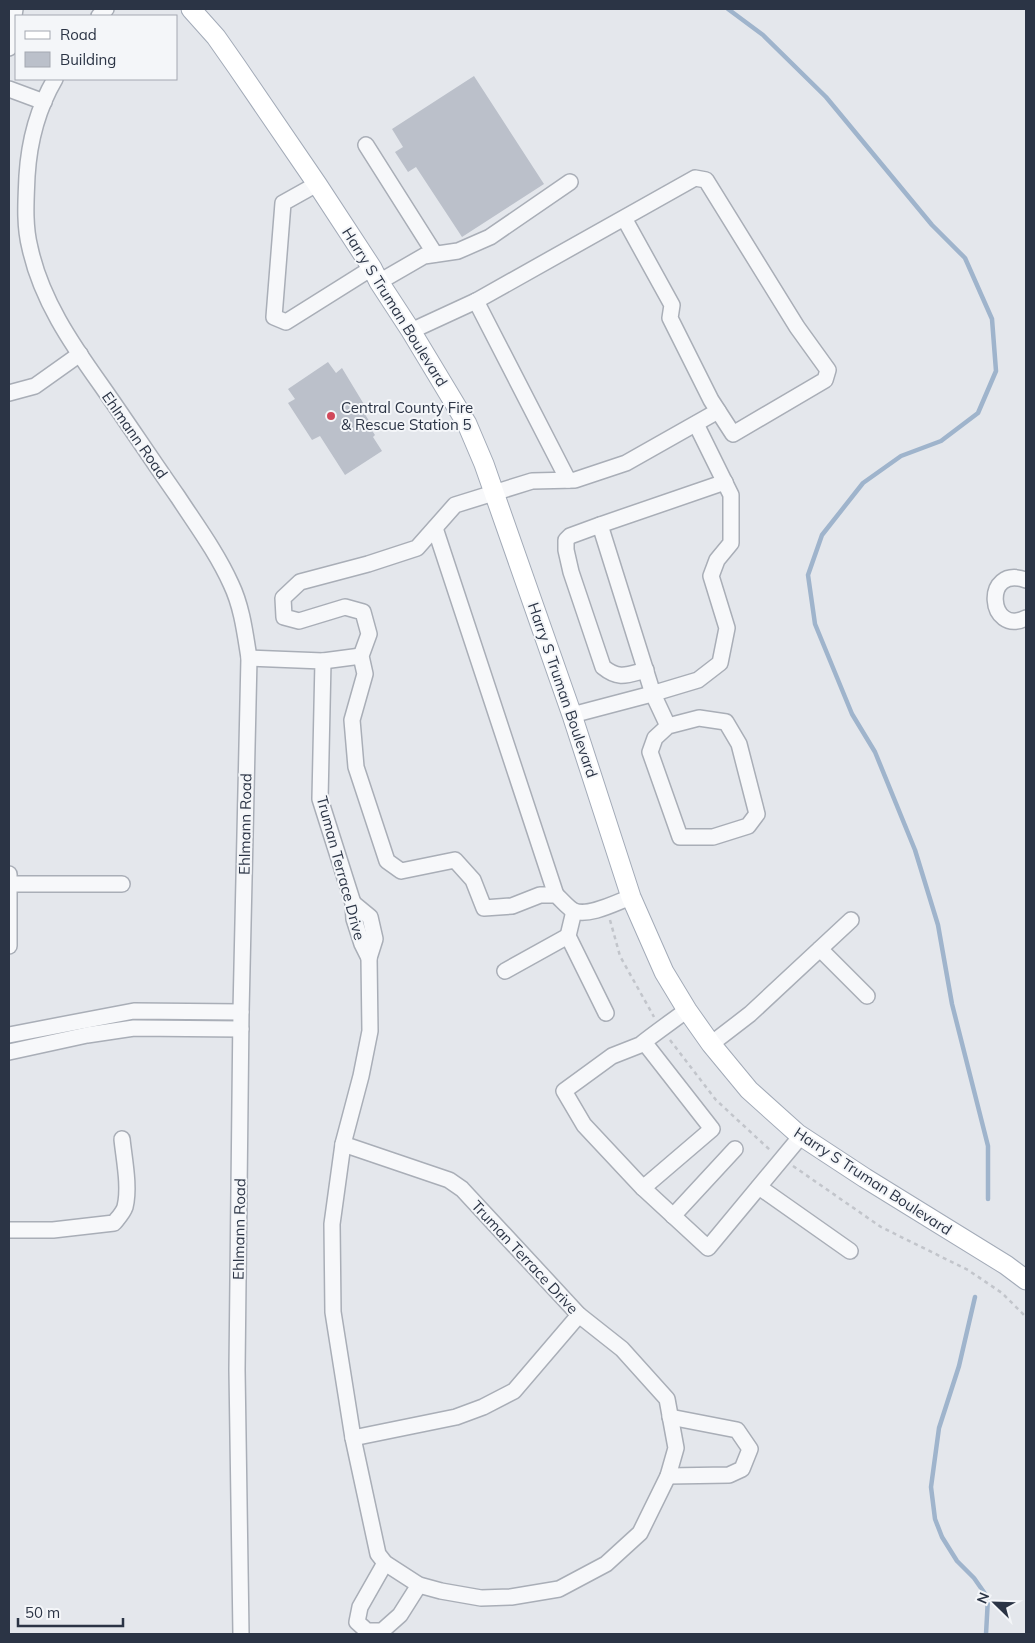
<svg xmlns="http://www.w3.org/2000/svg" width="1035" height="1643" font-family="Mulish,sans-serif">
	<style>
		.lines { fill: none; stroke-linecap: round; stroke-linejoin: round }
		.stream { stroke: #9fb4cc; stroke-width: 4.5 }
		.building { fill: #bbc0ca }
		.minor-casing { stroke: #a9aeb7; stroke-width: 18 }
		.major-casing { stroke: #a3abb8; stroke-width: 21 }
		.path { stroke: #c2c5cb; stroke-width: 2.5; stroke-dasharray: 4 4; stroke-linecap: butt }
		.minor { stroke: #f7f8fa; stroke-width: 15 }
		.major { stroke: #fff; stroke-width: 19 }
		.poi-dot { fill: #d1495b; stroke: #f4f6f9; stroke-width: 2 }
		.labels { text-anchor: middle; dominant-baseline: central; stroke-width: 4; stroke-linejoin: round; paint-order: stroke }
		.street-label { font-size: 15px; fill: #2b3445; stroke: #f4f6f9 }
		.poi-label { font-size: 15px; fill: #2b3445; stroke: #f4f6f9; text-anchor: start }
	</style>
	<rect width="100%" height="100%" fill="#e4e7ec"/>
	<g class="lines">
		<!-- stream -->
		<g class="stream">
			<polyline points="728,9 763,35 826,97 932,225 965,258 992,319 996,371 978,413 941,441 901,456 863,483 822,535 808,575 815,624 852,714 875,752 915,850 938,925 952,1004 988,1146 988,1199"/>
			<polyline points="975,1297 959,1366 939,1428 931,1487 935,1519 942,1537 957,1561 974,1578 988,1598 986,1634"/>
		</g>
	</g>
	<!-- building -->
	<g class="building">
		<polygon points="474,76 544,184 462,237 416,167 408,172 395,152 403,147 392,129"/>
		<polygon points="328,362 336,373 342,368 365,406 361,408 371,424 369,426 375,435 373,437 382,451 345,475 320,436 312,440 288,403 295,399 288,389"/>
	</g>
	<g class="lines">
		<defs>
			<g id="minor">
				<polyline points="99,16 106,9"/>
				<polyline points="9,48 15,9"/>
				<path d="M 55,79 C 38,108 29,143 27,176 C 26,200 24,225 30,248 C 41,299 71,343 101,385 C 127,422 152,460 178,497 C 197,526 217,553 231,584 C 242,607 245,633 249,658 L 241,1012 L 237,1370 L 241,1634"/>
				<polyline points="9,89 44,102"/>
				<polyline points="366,145 435,254"/>
				<polyline points="317,184 283,203 274,317 286,322 372,268"/>
				<polyline points="379,282 424,256 458,251 490,237 570,182"/>
				<polyline points="476,301 568,480"/>
				<polyline points="411,331 476,301 695,178 706,180 797,327 828,370 825,380 733,434 711,400 670,318 672,305 624,218"/>
				<polyline points="9,393 35,386 80,354"/>
				<path d="M 600,525 L 570,536 L 566,540 L 566,550 L 571,572 L 603,667 C 619,680 627,675 646,670"/>
				<polyline points="435,528 556,895"/>
				<path d="M 1026,580 C 982,564 988,637 1026,618"/>
				<polyline points="249,658 323,661 320,799 353,903 354,919 362,944 369,958 370,1031 361,1076 343,1144"/>
				<polyline points="323,661 361,656"/>
				<polyline points="572,715 648,695 698,680 720,663 727,628 711,576 717,560 731,543 731,495 696,424"/>
				<polyline points="668,726 699,718 726,722 739,744 757,814 748,826 713,837 680,837 650,752 655,738 668,726 653,694 600,525 725,482"/>
				<polyline points="9,874 9,946"/>
				<polyline points="10,884 122,884"/>
				<path d="M 631,897 C 617,902 589,917 574,911 C 568,908 561,899 556,895 L 540,895 L 512,906 L 484,908 L 473,880 L 455,860 L 401,871 L 387,861 L 356,767 L 352,720 L 365,674 L 361,656 L 369,634 L 363,612 L 345,607 L 299,621 L 284,617 L 283,598 L 300,582 L 368,564 L 417,548 L 455,505 L 532,481 L 575,480 L 626,463 L 718,411"/>
				<polyline points="353,903 370,917 375,939 369,958"/>
				<polyline points="574,911 568,936 606,1013"/>
				<polyline points="820,949 867,996"/>
				<polyline points="505,971 568,936"/>
				<polyline points="9,1035 134,1011 241,1012"/>
				<path d="M 644,1042 L 712,1129 L 643,1188 L 584,1125 L 564,1091 L 612,1056 L 640,1045 C 655,1033 671,1022 687,1010"/>
				<polyline points="711,1044 750,1014 851,920"/>
				<polyline points="9,1052 87,1035 134,1028 241,1029"/>
				<polygon points="343,1144 449,1180 462,1189 579,1315 622,1349 667,1399 676,1448 668,1476 640,1533 606,1564 559,1589 511,1597 481,1598 441,1591 419,1585 385,1563 378,1554 353,1438 333,1312 332,1224"/>
				<polyline points="759,1187 850,1251"/>
				<polyline points="643,1188 708,1248 801,1136"/>
				<polyline points="673,1216 735,1149"/>
				<path d="M 9,1230 L 53,1230 L 114,1223 C 118,1218 123,1213 125,1207 C 130,1187 124,1159 122,1139"/>
				<polyline points="353,1438 456,1417 483,1407 514,1391 579,1315"/>
				<polyline points="668,1476 729,1475 742,1469 750,1449 737,1430 670,1417"/>
				<polyline points="385,1563 360,1607 357,1622 367,1631 382,1631 400,1615 419,1585"/>
			</g>
			<polyline id="major" points="191,9 216,37 237,67 317,184 372,268 379,282 411,331 467,424 484,464 572,715 631,897 664,972 687,1010 711,1044 749,1090 798,1134 865,1178 1006,1265 1026,1280"/>
		</defs>
		<!-- minor casing -->
		<use href="#minor" class="minor-casing"/>
		<!-- major casing -->
		<use href="#major" class="major-casing"/>
		<!-- path -->
		<g class="path">
			<polyline points="610,920 620,956 654,1017"/>
			<polyline points="670,1040 716,1100 770,1150"/>
			<polyline points="793,1166 881,1227 968,1270 1002,1293 1026,1317"/>
		</g>
		<!-- minor -->
		<use href="#minor" class="minor"/>
		<!-- major -->
		<use href="#major" class="major"/>
	</g>
	<!-- markers -->
	<circle class="poi-dot" cx="331" cy="416" r="5"/>
	<g class="labels">
		<!-- street labels -->
		<g class="street-label">
			<text transform="translate(395 307) rotate(58)">Harry S Truman Boulevard</text>
			<text transform="translate(135 435) rotate(55)">Ehlmann Road</text>
			<text transform="translate(563 690) rotate(71)">Harry S Truman Boulevard</text>
			<text transform="translate(245 824) rotate(-89)">Ehlmann Road</text>
			<text transform="translate(341 868) rotate(75)">Truman Terrace Drive</text>
			<text transform="translate(873 1181) rotate(33)">Harry S Truman Boulevard</text>
			<text transform="translate(239 1229) rotate(-89)">Ehlmann Road</text>
			<text transform="translate(525 1257) rotate(47)">Truman Terrace Drive</text>
		</g>
		<!-- poi labels -->
		<g class="poi-label">
			<text x="341" y="407">Central County Fire<tspan x="341" dy="17">&amp; Rescue Station 5</tspan></text>
		</g>
	</g>
	<!-- border -->
	<rect width="1035" height="1643" fill="none" stroke="#2b3445" stroke-width="20"/>
	<!-- legend -->
	<rect x="15" y="15" width="162" height="65" fill="#f4f6f9" stroke="#a4a8b1"/>
	<rect x="25" y="31" width="25" height="8" fill="#ffffff" stroke="#a4a8b1"/>
	<text x="60" y="40" font-size="15" fill="#2b3445">Road</text>
	<rect x="25" y="52" width="25" height="15" fill="#bbc0ca" stroke="#a4a8b1"/>
	<text x="60" y="65" font-size="15" fill="#2b3445">Building</text>
	<!-- north arrow -->
	<g transform="translate(995 1603) rotate(293)" stroke="#f4f6f9" stroke-width="4" paint-order="stroke">
	<path d="M0-4L9 19L0 12L-9 19Z" fill="#2b3445"/>
	<text y="-8" font-size="14" font-weight="bold" text-anchor="middle" fill="#2b3445">N</text>
	</g>
	<!-- scale -->
	<path d="M18 1618v8h105v-8" fill="none" stroke="#2b3445" stroke-width="2.5"/>
	<text x="25" y="1618" font-size="15" fill="#2b3445" stroke="#f4f6f9" stroke-width="4" paint-order="stroke">50 m</text>
</svg>
